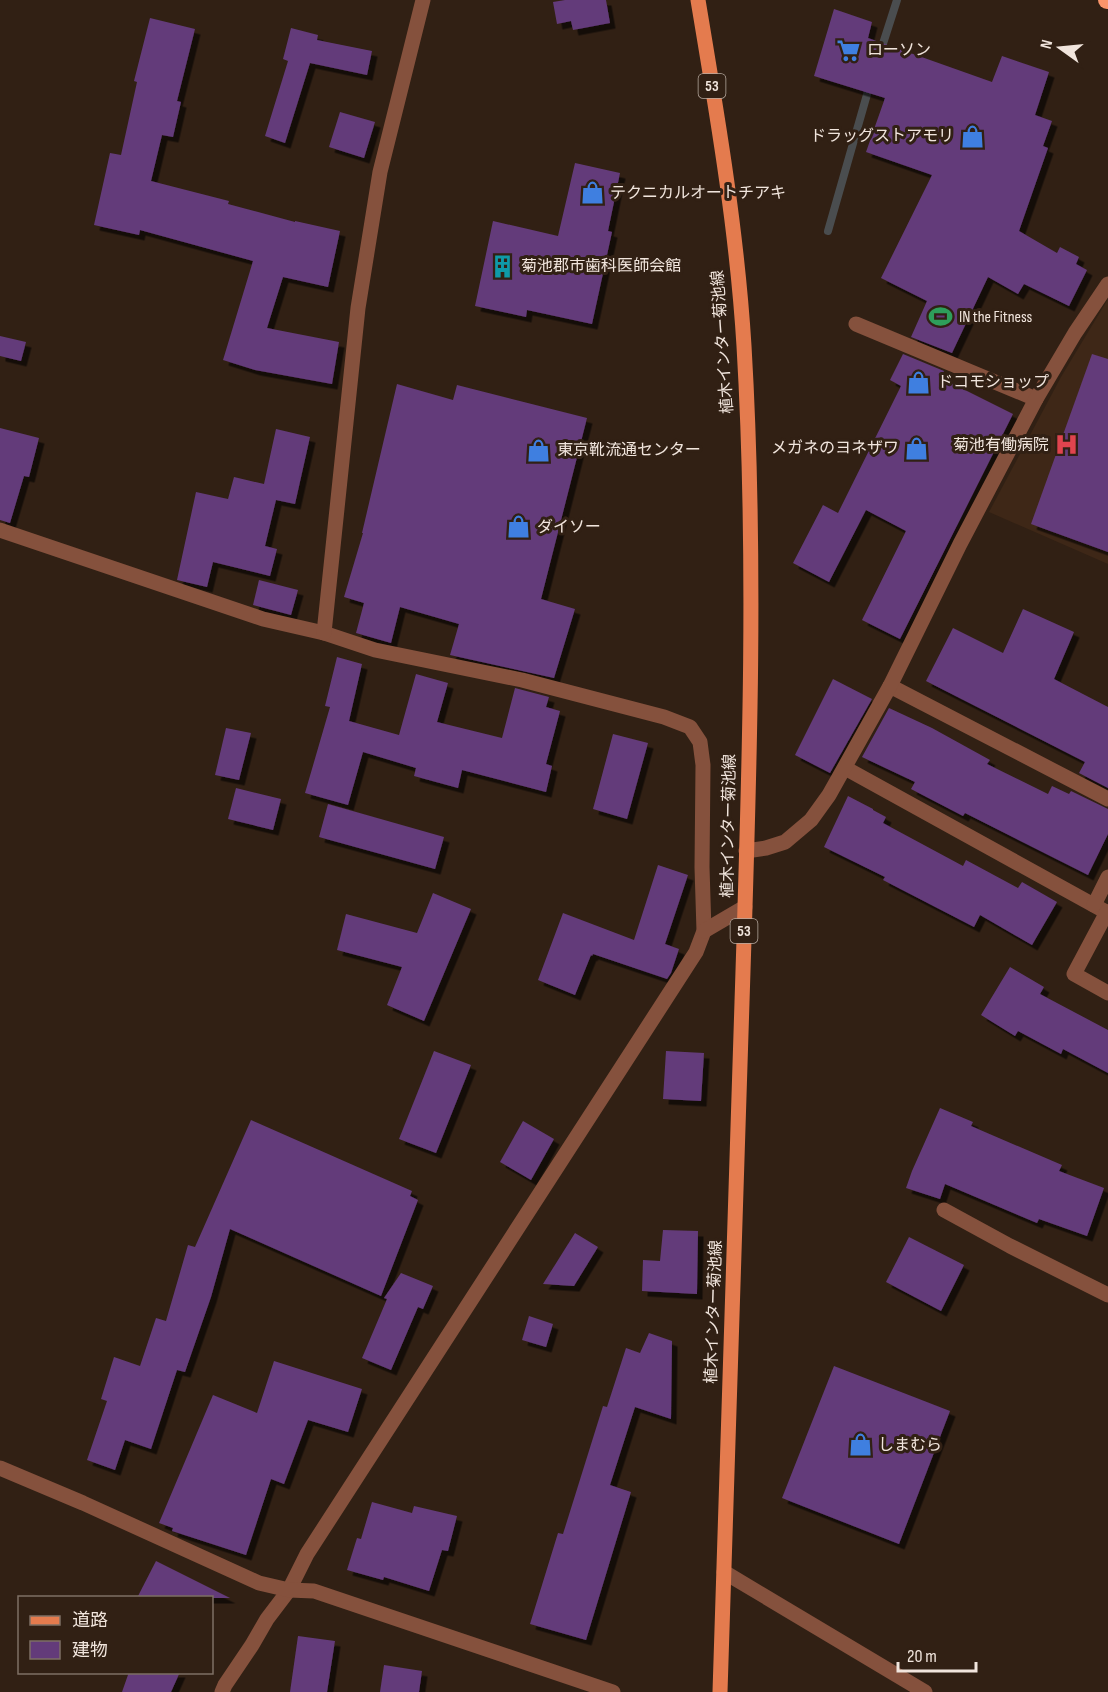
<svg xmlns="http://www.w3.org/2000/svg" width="1108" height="1692" font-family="'Sofia Sans Condensed','Noto Sans JP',sans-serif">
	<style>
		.built { fill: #3e2717 }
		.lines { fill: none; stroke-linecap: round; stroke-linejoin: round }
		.stream { stroke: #4a4d4f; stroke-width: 8 }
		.building { fill: #633b7a; filter: url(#shadow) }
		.street { stroke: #85513d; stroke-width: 15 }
		.primary { stroke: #e47b4e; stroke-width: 15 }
		.highway { stroke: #fb956b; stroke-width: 18 }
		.labels { text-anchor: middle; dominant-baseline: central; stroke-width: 6; stroke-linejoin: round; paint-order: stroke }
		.shield { fill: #312014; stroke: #b7aaa1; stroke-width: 1.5 }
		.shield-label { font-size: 15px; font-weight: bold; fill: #f1e5dd }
		.poi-label { font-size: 16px; fill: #f1e5dd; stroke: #312014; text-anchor: start }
		.street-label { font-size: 16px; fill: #f1e5dd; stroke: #312014 }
	</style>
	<defs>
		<filter id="shadow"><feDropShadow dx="5.5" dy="5.5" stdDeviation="0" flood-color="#0009"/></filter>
	</defs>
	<rect width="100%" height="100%" fill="#312014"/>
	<!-- built -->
	<polygon class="built" points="1108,299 1108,564 989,512 1061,377"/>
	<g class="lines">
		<!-- stream -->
		<g class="stream">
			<polyline points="880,53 897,0"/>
			<polyline points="828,231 870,84"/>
		</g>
	</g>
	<!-- building -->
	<g class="building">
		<polygon points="565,0 606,0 610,23 573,30 571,21 557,24 553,2"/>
		<polygon points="834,9 872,22 868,38 992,82 1002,56 1049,72 1035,115 1052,121 1043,146 1048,148 1019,231 1057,253 1060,247 1079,257 1076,264 1087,270 1069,306 1024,284 1018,294 988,277 952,353 911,337 927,301 881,278 932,175 866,152 885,98 814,76"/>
		<polygon points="150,18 195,29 177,101 181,102 173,137 162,135 151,181 229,201 228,204 295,222 295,221 340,231 328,287 283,277 267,328 339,342 332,384 255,370 223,360 253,261 140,230 139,235 94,225 110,153 121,155 137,82 134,81"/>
		<polygon points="291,28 318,35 317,40 372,51 367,75 310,63 285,143 265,136 288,61 283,59"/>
		<polygon points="340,112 375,122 364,158 329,147"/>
		<polygon points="575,163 620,173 608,231 612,232 592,324 527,310 526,317 475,306 493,221 558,236"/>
		<polygon points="0,336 26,342 21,361 0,356"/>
		<polygon points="903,354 944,371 941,378 1013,414 900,639 862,620 906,531 866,510 829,582 793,563 823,505 838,513 901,386 890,380"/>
		<polygon points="1092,354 1108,359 1108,552 1031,524"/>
		<polygon points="397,384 453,400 457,385 587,418 541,599 575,609 554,678 450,655 459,624 400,607 391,643 356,633 364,603 344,597 363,533 362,533"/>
		<polygon points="0,428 39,438 29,477 24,476 10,523 0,520"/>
		<polygon points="276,429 310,437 295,504 276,500 265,546 277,549 270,576 213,562 207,587 177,580 196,492 228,499 234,477 264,484"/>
		<polygon points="259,580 298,590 291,615 253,605"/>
		<polygon points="1023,609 1074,632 1054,679 1108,707 1108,788 1079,773 1085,762 926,681 953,628 1003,653"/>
		<polygon points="337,657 362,664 349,721 399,735 416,674 448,683 437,722 502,738 515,688 549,697 546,707 560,711 546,764 552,766 546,792 462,770 458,788 414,776 416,768 363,752 348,805 305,793 330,707 325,706"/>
		<polygon points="833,679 872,699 830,773 795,755"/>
		<polygon points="889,708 932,728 990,760 987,764 1048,794 1052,786 1069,794 1071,791 1108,809 1108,834 1088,875 965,813 963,816 911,789 915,782 862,757"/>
		<polygon points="226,728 251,733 239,780 215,775"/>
		<polygon points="613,734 648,743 627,819 593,809"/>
		<polygon points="236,788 281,799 273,830 228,819"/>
		<polygon points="848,796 873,809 873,810 886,817 883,823 963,866 966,860 1018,888 1022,882 1057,902 1032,945 980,915 974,927 883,880 885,877 824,847"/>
		<polygon points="328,804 444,837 435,869 319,837"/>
		<polygon points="658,865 688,875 665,944 679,949 671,973 667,979 593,954 592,956 591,955 575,995 538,980 563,913 634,940"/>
		<polygon points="433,893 471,909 424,1021 387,1005 402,967 337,950 346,914 417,933"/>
		<polygon points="1010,967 1044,987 1040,994 1108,1030 1108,1073 1063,1049 1061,1054 1018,1031 1015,1036 981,1015"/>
		<polygon points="434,1051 471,1065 436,1153 399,1139"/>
		<polygon points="666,1051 704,1053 701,1101 663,1099"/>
		<polygon points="940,1108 973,1122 971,1126 1062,1165 1059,1171 1104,1188 1087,1236 1039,1219 1037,1223 945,1184 940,1199 906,1188 912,1171"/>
		<polygon points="251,1120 412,1191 410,1196 418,1200 381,1296 230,1229 211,1297 185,1372 177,1370 151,1449 125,1440 115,1470 87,1460 107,1401 101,1399 114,1357 140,1366 156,1318 166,1321 188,1245 195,1247"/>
		<polygon points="523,1121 554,1139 531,1180 500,1162"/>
		<polygon points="663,1230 698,1231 697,1294 642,1291 643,1260 660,1261"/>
		<polygon points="575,1233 598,1247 574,1286 543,1284"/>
		<polygon points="909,1237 964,1265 941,1311 886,1282"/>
		<polygon points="401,1273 433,1286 423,1309 418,1307 391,1370 362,1358 387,1299 384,1298"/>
		<polygon points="529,1316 553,1324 546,1347 522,1340"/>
		<polygon points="649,1333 672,1341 671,1419 635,1407 610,1485 631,1492 586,1640 530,1624 558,1533 563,1534 603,1406 607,1407 626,1348 640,1353"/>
		<polygon points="274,1361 362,1389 348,1432 308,1420 284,1484 271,1479 246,1555 172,1531 173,1528 159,1523 213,1395 257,1413"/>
		<polygon points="834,1366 950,1411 899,1544 782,1498"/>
		<polygon points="372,1502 412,1513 414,1506 457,1516 448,1551 442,1550 429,1591 384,1577 383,1580 347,1570 357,1538 361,1539"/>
		<polygon points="156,1561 230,1598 137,1598"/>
		<polygon points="298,1636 335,1641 327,1692 290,1692"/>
		<polygon points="384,1665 422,1671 419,1692 380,1692"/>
		<polygon points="129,1672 180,1672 171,1692 122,1692"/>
	</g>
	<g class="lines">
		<!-- street -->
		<g class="street">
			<polyline points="856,324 1036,399"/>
			<polyline points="0,530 263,619 324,633 375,650 522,680 664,717 690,727 700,742 703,765 702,867 704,931 696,952 307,1554 289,1590 267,1619 252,1645 225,1685 222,1692"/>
			<polyline points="324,633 358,308 380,172 423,0"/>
			<polyline points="890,686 1108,799"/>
			<polyline points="845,768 1108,913"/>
			<polyline points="746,851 766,848 785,842 811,820 829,795 890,686 960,544 1036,399 1075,333 1108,284"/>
			<polyline points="1094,905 1108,877"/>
			<polyline points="1107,912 1074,974 1108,993"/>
			<polyline points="704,931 745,907"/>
			<polyline points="944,1210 1010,1246 1108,1295"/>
			<polyline points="0,1468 83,1503 259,1583 289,1590 314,1591 613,1692"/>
			<polyline points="724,1572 925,1692"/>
		</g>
		<!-- primary -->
		<path class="primary" d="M 698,0 C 717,114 737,230 744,346 C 757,565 749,784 742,1002 C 735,1232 728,1462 720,1692"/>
		<!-- highway -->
		<polyline class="highway" points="1107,0 1108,0"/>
	</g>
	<!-- icons -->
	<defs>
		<symbol id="supermarket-bare" viewBox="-9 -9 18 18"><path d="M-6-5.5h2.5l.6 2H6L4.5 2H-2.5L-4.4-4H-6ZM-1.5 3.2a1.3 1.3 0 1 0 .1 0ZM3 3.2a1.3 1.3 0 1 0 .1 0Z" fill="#3f7fe0" stroke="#312014" stroke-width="2.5" paint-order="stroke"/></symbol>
		<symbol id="shop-bare" viewBox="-9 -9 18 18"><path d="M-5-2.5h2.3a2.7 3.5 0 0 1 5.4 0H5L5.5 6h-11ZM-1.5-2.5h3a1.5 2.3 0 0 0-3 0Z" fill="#3f7fe0" stroke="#312014" stroke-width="2.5" paint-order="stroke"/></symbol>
		<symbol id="building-bare" viewBox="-9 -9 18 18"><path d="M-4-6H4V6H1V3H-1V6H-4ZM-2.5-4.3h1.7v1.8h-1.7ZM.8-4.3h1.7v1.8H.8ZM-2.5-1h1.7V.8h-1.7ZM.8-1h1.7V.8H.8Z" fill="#0f9aa8" stroke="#312014" stroke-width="2.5" paint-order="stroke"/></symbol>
		<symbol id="stadium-bare" viewBox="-9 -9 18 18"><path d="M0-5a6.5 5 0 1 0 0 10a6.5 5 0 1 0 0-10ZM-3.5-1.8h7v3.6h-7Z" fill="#2e9e5b" stroke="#312014" stroke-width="2.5" paint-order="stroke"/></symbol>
		<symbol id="hospital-bare" viewBox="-9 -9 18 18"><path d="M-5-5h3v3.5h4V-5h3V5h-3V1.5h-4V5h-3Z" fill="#e0444e" stroke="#312014" stroke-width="2.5" paint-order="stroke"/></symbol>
	</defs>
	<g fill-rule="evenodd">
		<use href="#supermarket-bare" x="832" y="34" width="33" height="33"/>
		<use href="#shop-bare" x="956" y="120" width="33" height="33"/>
		<use href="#shop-bare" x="576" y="176" width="33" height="33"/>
		<use href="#building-bare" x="486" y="250" width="33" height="33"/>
		<use href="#stadium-bare" x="924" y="300" width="33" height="33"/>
		<use href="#shop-bare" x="902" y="366" width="33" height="33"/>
		<use href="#hospital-bare" x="1050" y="428" width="33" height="33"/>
		<use href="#shop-bare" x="900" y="432" width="33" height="33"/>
		<use href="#shop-bare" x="522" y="434" width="33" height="33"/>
		<use href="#shop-bare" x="502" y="510" width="33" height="33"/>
		<use href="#shop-bare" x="844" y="1428" width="33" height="33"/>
	</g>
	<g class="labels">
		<!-- shield labels -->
		<g class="shield">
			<rect x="698.5" y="74" width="27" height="24" rx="4.5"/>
			<rect x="730.5" y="919" width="27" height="24" rx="4.5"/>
		</g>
		<g class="shield-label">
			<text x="712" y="86">53</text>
			<text x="744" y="931">53</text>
		</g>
		<!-- poi labels -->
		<g class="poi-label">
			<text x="867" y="50">ローソン</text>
			<text x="954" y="136" text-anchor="end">ドラッグストアモリ</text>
			<text x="610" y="193">テクニカルオートチアキ</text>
			<text x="521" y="266">菊池郡市歯科医師会館</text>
			<text x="959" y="317">IN the Fitness</text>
			<text x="937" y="382">ドコモショップ</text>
			<text x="1049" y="445" text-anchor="end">菊池有働病院</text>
			<text x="899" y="448" text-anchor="end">メガネのヨネザワ</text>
			<text x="557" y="450">東京靴流通センター</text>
			<text x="537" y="527">ダイソー</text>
			<text x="878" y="1445">しまむら</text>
		</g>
		<!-- street labels -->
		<g class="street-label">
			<text transform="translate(723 342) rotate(-94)">植木インター菊池線</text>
			<text transform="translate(729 826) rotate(-89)">植木インター菊池線</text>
			<text transform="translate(714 1312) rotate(-88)">植木インター菊池線</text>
		</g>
	</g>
	<!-- legend -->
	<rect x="18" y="1596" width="195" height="78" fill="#312014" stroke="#7e6f64" stroke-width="1.5"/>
	<rect x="30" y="1616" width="30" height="9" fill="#e47b4e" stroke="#7e6f64" stroke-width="1.5"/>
	<text x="72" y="1626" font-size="18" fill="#f1e5dd">道路</text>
	<rect x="30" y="1641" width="30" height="18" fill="#633b7a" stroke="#7e6f64" stroke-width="1.5"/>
	<text x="72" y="1656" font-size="18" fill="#f1e5dd">建物</text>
	<!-- north arrow -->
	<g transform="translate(1060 48) rotate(285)" stroke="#312014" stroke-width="4.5" paint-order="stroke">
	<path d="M0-4.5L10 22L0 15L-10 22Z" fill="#f1e5dd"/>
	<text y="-9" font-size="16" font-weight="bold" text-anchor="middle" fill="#f1e5dd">N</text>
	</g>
	<!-- scale -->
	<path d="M898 1662v9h78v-9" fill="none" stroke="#f1e5dd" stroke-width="3"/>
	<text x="907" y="1662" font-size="18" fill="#f1e5dd" stroke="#312014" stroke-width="4.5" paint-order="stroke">20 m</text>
</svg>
